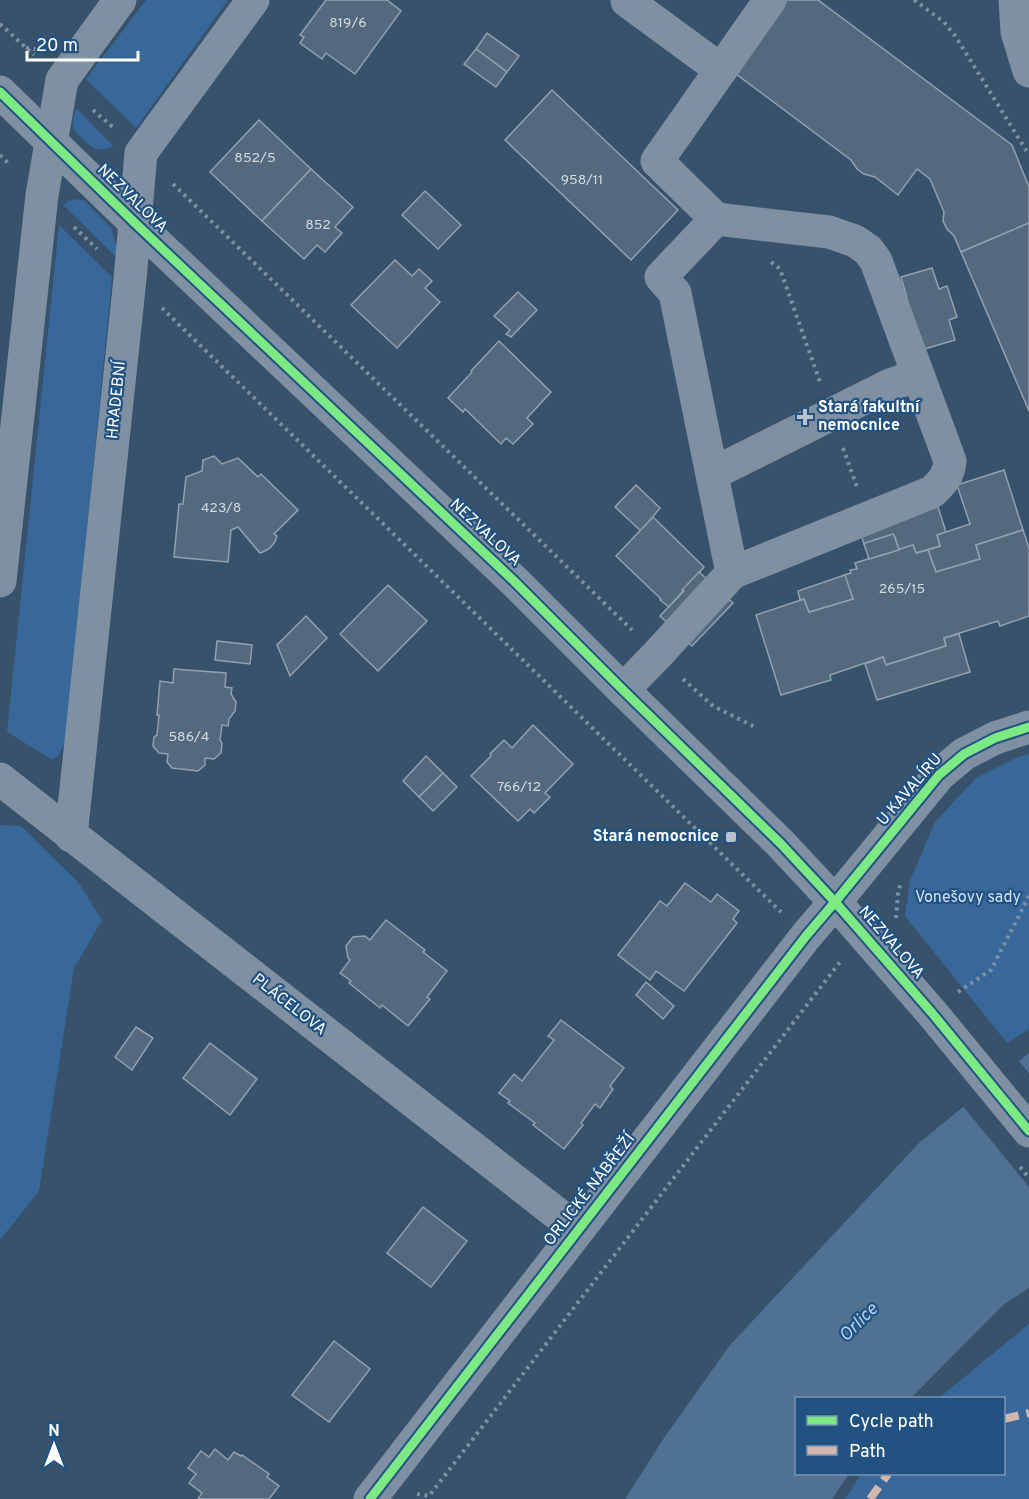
<svg xmlns="http://www.w3.org/2000/svg" width="1029" height="1499" font-family="Overpass,sans-serif">
	<style>
		.green { fill: #376899 }
		.water { fill: #517193 }
		.pier { fill: #38526c }
		.building { fill: #54697e; stroke: #91a1b1; stroke-width: 1.5 }
		.lines { fill: none; stroke-linecap: round; stroke-linejoin: round }
		.path { stroke: #7e90a2; stroke-width: 4; stroke-dasharray: 3 4.5; stroke-linecap: butt }
		.minor { stroke: #7e90a2; stroke-width: 33 }
		.quiet { stroke: #d1b7ad; stroke-width: 8; stroke-dasharray: 15 8; stroke-linecap: butt }
		.cycleway-casing { stroke: #225282; stroke-width: 13 }
		.cycleway { stroke: #7ce984; stroke-width: 9 }
		.poi-dot { fill: #b9c2cc; stroke: #225282; stroke-width: 2 }
		.labels { text-anchor: middle; dominant-baseline: central; stroke-width: 4.5; stroke-linejoin: round; paint-order: stroke }
		.number-label { font-size: 14px; fill: #d4dadf }
		.street-label { font-size: 16px; fill: #fff; stroke: #225282 }
		.poi-label { font-size: 16px; font-weight: bold; fill: #fff; stroke: #225282; text-anchor: start }
		.park-label { font-size: 16px; fill: #cde2f6; stroke: #225282 }
		.water-label { font-size: 18px; font-style: italic; fill: #b5d3ef; stroke: #225282 }
	</style>
	<rect width="100%" height="100%" fill="#38526c"/>
	<!-- green -->
	<g class="green">
		<polygon points="146,0 228,0 136,128 86,79"/>
		<path d="M 77,109 L 113,146 C 109,148 104,150 99,149 C 94,149 90,146 86,142 C 74,131 68,126 77,109 Z"/>
		<polygon points="77,199 85,201 112,229 117,250 116,257 63,205 69,201"/>
		<polygon points="59,225 112,277 66,741 58,756 51,759 7,732"/>
		<polygon points="1029,754 1029,1029 1007,1043 905,916 910,881 935,822 976,778 1016,758"/>
		<polygon points="0,825 21,826 78,882 102,920 74,968 39,1191 0,1240"/>
		<polygon points="1029,1324 1029,1499 845,1499 861,1474 1004,1474 1004,1398 939,1398"/>
	</g>
	<!-- water -->
	<polygon class="water" points="1029,1053 1029,1288 1003,1305 911,1398 796,1398 796,1474 849,1474 832,1499 625,1499 664,1438 730,1345 919,1143"/>
	<!-- pier -->
	<polygon class="pier" points="1017,1059 1029,1073 1029,1187 962,1105"/>
	<!-- building -->
	<g class="building">
		<polygon points="326,0 387,0 401,11 355,74 326,53 322,59 300,43 304,37 300,35"/>
		<polygon points="786,0 818,0 1012,145 1029,187 1029,223 961,252 954,236 947,229 943,221 944,212 930,179 917,169 898,195 875,177 864,174 857,169 851,160 732,71"/>
		<polygon points="487,33 519,56 507,72 476,49"/>
		<polygon points="476,49 507,72 496,87 464,64"/>
		<polygon points="552,90 678,210 631,260 505,140"/>
		<polygon points="259,120 311,169 262,221 210,172"/>
		<polygon points="311,169 353,207 335,227 342,233 325,252 317,245 304,259 262,221"/>
		<polygon points="425,191 461,225 438,249 402,215"/>
		<polygon points="1029,223 1029,411 961,252"/>
		<polygon points="395,260 412,276 419,269 432,281 425,288 440,302 397,348 351,305"/>
		<polygon points="932,268 939,289 947,286 957,317 949,320 955,340 924,349 900,300 907,298 901,277"/>
		<polygon points="518,292 537,310 511,337 506,334 510,330 494,316"/>
		<polygon points="499,341 551,392 527,418 533,424 513,444 506,438 501,444 465,409 463,412 448,398 472,372 471,371"/>
		<polygon points="214,456 222,464 238,458 258,477 261,474 298,510 274,534 277,536 275,542 270,548 265,551 260,553 238,527 231,530 228,562 174,557 179,504 183,504 186,477 202,471 203,460"/>
		<polygon points="1004,470 1023,530 976,545 980,559 936,572 928,550 940,546 937,535 970,524 957,485"/>
		<polygon points="636,485 660,508 641,531 615,507"/>
		<polygon points="938,507 946,532 937,535 940,546 916,553 913,545 899,550 894,535 893,534 864,544 860,531"/>
		<polygon points="653,517 704,567 669,607 660,600 661,599 616,556"/>
		<polygon points="1023,530 1029,548 1029,616 1000,626 998,621 944,638 946,646 886,665 883,657 830,675 831,680 781,695 756,615 804,599 809,612 853,599 844,575 851,573 850,570 857,569 855,563 913,545 916,553 928,550 936,572 980,559 976,545"/>
		<polygon points="893,534 894,535 899,550 869,559 864,544 865,543"/>
		<polygon points="699,572 733,603 692,646 660,616 684,591 682,590"/>
		<polygon points="845,575 853,599 809,612 804,599 800,600 798,591"/>
		<polygon points="388,585 427,621 378,671 340,634"/>
		<polygon points="306,616 327,638 290,676 277,645"/>
		<polygon points="959,634 970,672 877,700 865,664 883,657 886,665 946,646 944,638"/>
		<polygon points="217,641 252,645 250,664 215,660"/>
		<polygon points="174,669 226,673 225,687 232,688 231,694 236,702 235,711 229,719 228,726 222,725 220,740 222,743 221,753 214,759 205,758 205,765 198,771 172,768 167,762 168,754 159,753 153,746 154,737 157,735 159,715 157,715 160,681 173,683"/>
		<polygon points="533,725 573,764 545,793 550,797 534,813 530,809 518,821 471,776 491,756 490,754 504,740 512,748"/>
		<polygon points="426,756 443,773 419,797 403,781"/>
		<polygon points="443,773 457,787 433,811 419,797"/>
		<polygon points="685,883 711,902 717,894 739,911 733,919 737,923 684,991 656,971 650,980 618,955 660,901 667,906"/>
		<polygon points="386,920 425,950 423,952 447,971 427,997 430,999 408,1026 382,1005 380,1008 349,983 351,981 340,973 350,960 348,958 346,946 353,937 365,936 370,940"/>
		<polygon points="646,982 674,1006 663,1019 636,995"/>
		<polygon points="561,1020 624,1068 610,1086 613,1089 600,1108 595,1104 581,1123 583,1125 564,1149 533,1125 535,1123 508,1103 510,1101 499,1093 514,1074 522,1081 554,1040 548,1036"/>
		<polygon points="136,1027 153,1038 132,1070 115,1057"/>
		<polygon points="210,1043 257,1079 230,1115 183,1078"/>
		<polygon points="423,1207 467,1241 431,1287 387,1253"/>
		<polygon points="334,1341 370,1369 329,1422 292,1395"/>
		<polygon points="215,1449 228,1460 234,1452 241,1456 242,1455 269,1474 267,1477 279,1486 269,1499 198,1499 202,1493 189,1483 196,1474 188,1468 201,1451 209,1457"/>
	</g>
	<g class="lines">
		<!-- path -->
		<g class="path">
			<polyline points="914,0 944,22 956,37 1029,155"/>
			<polyline points="0,24 34,55"/>
			<polyline points="26,48 40,50"/>
			<polyline points="93,110 115,129"/>
			<polyline points="0,155 10,165"/>
			<polyline points="173,184 632,630"/>
			<polyline points="74,227 97,249"/>
			<polyline points="771,262 780,269 820,382"/>
			<polyline points="162,308 781,912"/>
			<polyline points="843,448 857,487"/>
			<polyline points="683,679 713,706 757,728"/>
			<polyline points="896,918 898,894 901,881"/>
			<polyline points="958,992 991,970 1029,896"/>
			<polyline points="1020,1167 1029,1178"/>
			<polyline points="417,1494 429,1496 840,962"/>
		</g>
		<!-- minor -->
		<g class="minor">
			<polyline points="1015,0 1017,32 1029,71"/>
			<polyline points="627,1 721,70"/>
			<polyline points="0,92 135,223 514,581 623,690 781,844 835,902 932,1013 1029,1131"/>
			<polyline points="716,219 657,161 770,0"/>
			<polyline points="712,474 890,385 918,375"/>
			<polyline points="0,581 42,195 62,80 120,0"/>
			<path d="M 623,690 L 657,655 L 732,573 L 932,492 C 942,483 949,475 950,461 L 876,261 L 868,250 L 855,241 L 829,232 L 716,219 L 661,277 L 675,293 L 732,573"/>
			<polyline points="0,779 578,1230"/>
			<polyline points="71,836 130,279 141,153 253,0"/>
			<polyline points="370,1499 806,936 835,902 939,775 964,754 995,738 1029,727"/>
		</g>
		<!-- quiet -->
		<g class="quiet">
			<polyline points="1004,1419 1029,1413"/>
			<polyline points="870,1499 888,1474"/>
		</g>
		<defs>
			<g id="cycleway">
				<polyline points="0,92 135,223 514,581 623,690 781,844 835,902 932,1013 1029,1131"/>
				<polyline points="370,1499 806,936 835,902 939,775 964,754 995,738 1029,727"/>
			</g>
		</defs>
		<!-- cycleway casing -->
		<use href="#cycleway" class="cycleway-casing"/>
		<!-- cycleway -->
		<use href="#cycleway" class="cycleway"/>
	</g>
	<!-- markers -->
	<g class="poi-dot">
		<path d="M802 408h6v6h6v6h-6v6h-6v-6h-6v-6h6z"/>
		<rect x="725" y="831" width="12" height="12" rx="3"/>
	</g>
	<g class="labels">
		<!-- number labels -->
		<g class="number-label">
			<text x="348" y="23">819/6</text>
			<text x="255" y="158">852/5</text>
			<text x="582" y="180">958/11</text>
			<text x="318" y="225">852</text>
			<text x="221" y="508">423/8</text>
			<text x="902" y="589">265/15</text>
			<text x="189" y="737">586/4</text>
			<text x="519" y="787">766/12</text>
		</g>
		<!-- street labels -->
		<g class="street-label">
			<text transform="translate(132 199) rotate(44)">NEZVALOVA</text>
			<text transform="translate(117 400) rotate(-84)">HRADEBNÍ</text>
			<text transform="translate(485 533) rotate(43)">NEZVALOVA</text>
			<text transform="translate(910 790) rotate(-49)">U KAVALÍRU</text>
			<text transform="translate(891 943) rotate(49)">NEZVALOVA</text>
			<text transform="translate(289 1005) rotate(38)">PLÁCELOVA</text>
			<text transform="translate(590 1190) rotate(-52)">ORLICKÉ NÁBŘEŽÍ</text>
		</g>
		<!-- poi labels -->
		<g class="poi-label">
			<text x="818" y="408">Stará fakultní<tspan x="818" dy="18">nemocnice</tspan></text>
			<text x="719" y="837" text-anchor="end">Stará nemocnice</text>
		</g>
		<!-- park labels -->
		<g class="park-label">
			<text x="968" y="898">Vonešovy sady</text>
		</g>
		<!-- water labels -->
		<g class="water-label">
			<text transform="translate(859 1323) rotate(-45)">Orlice</text>
		</g>
	</g>
	<!-- legend -->
	<rect x="795" y="1397" width="210" height="78" fill="#225282" stroke="#7a97b4" stroke-width="1.5"/>
	<rect x="807" y="1416" width="30" height="9" fill="#7ce984" stroke="#7a97b4" stroke-width="1.5"/>
	<text x="849" y="1427" font-size="18" fill="#ffffff">Cycle path</text>
	<rect x="807" y="1446" width="30" height="9" fill="#d1b7ad" stroke="#7a97b4" stroke-width="1.5"/>
	<text x="849" y="1457" font-size="18" fill="#ffffff">Path</text>
	<!-- north arrow -->
	<g transform="translate(54 1445)" stroke="#225282" stroke-width="4.5" paint-order="stroke">
	<path d="M0-4.5L10 22L0 15L-10 22Z" fill="#ffffff"/>
	<text y="-9" font-size="16" font-weight="bold" text-anchor="middle" fill="#ffffff">N</text>
	</g>
	<!-- scale -->
	<path d="M27 51v9h111v-9" fill="none" stroke="#ffffff" stroke-width="3"/>
	<text x="36" y="51" font-size="18" fill="#ffffff" stroke="#225282" stroke-width="4.5" paint-order="stroke">20 m</text>
</svg>
